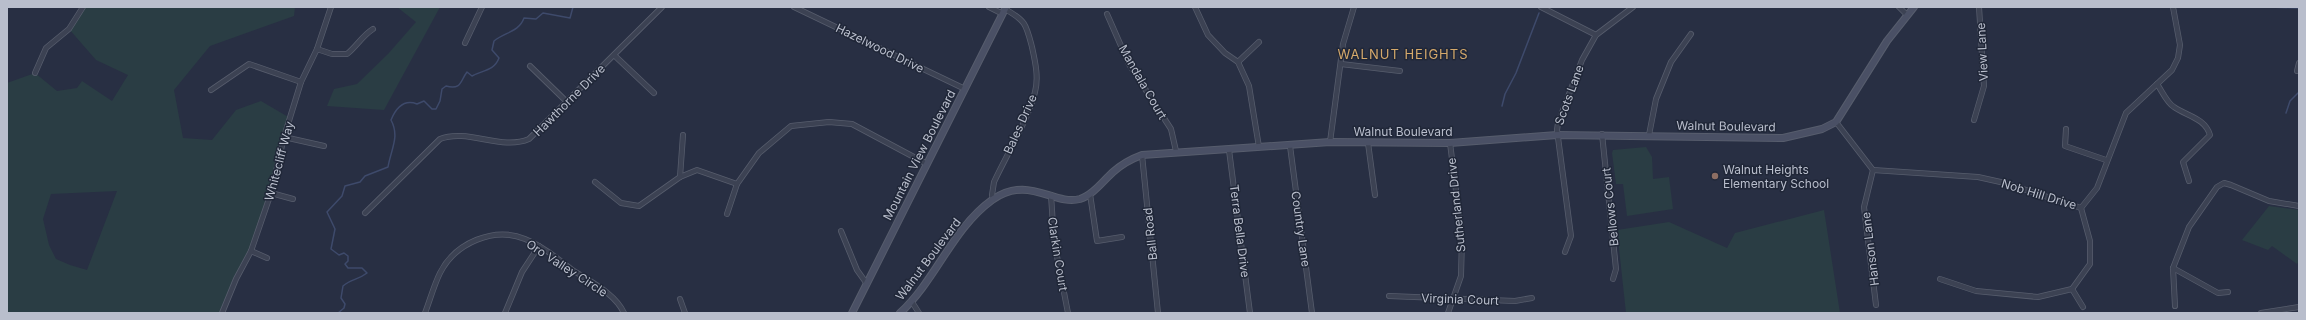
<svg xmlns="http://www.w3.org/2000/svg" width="2306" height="320" font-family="Inter,sans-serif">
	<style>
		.green { fill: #2a3d44; fill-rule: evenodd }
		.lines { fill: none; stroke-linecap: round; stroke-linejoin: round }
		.stream { stroke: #3e4a6b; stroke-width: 1.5 }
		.street-casing { stroke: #575d6d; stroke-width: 6 }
		.secondary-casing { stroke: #575d6d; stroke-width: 8 }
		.street { stroke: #3c4253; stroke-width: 4.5 }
		.secondary { stroke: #4a5065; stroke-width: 6 }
		.education-dot { fill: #8d6e63; stroke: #202738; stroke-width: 1.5 }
		.labels { text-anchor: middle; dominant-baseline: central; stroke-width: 3; stroke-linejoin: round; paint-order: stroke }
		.street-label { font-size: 12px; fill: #b9becc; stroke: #202738 }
		.poi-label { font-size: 12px; fill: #b9becc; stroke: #202738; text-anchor: start }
		.neighbourhood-label { font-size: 13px; letter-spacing: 1px; fill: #d5a96b; stroke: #202738 }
	</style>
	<rect width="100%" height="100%" fill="#282f43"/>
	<!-- green -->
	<g class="green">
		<path d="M 83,7 L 295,7 L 294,16 L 210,46 L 174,90 L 183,138 L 212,140 L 236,110 L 261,101 L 290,118 L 271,193 L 251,251 L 222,313 L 7,313 L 7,83 L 35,73 L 57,91 L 77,88 L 82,81 L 112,101 L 128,75 L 96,60 L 69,29 ZM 117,191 L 87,270 L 70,265 L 56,259 L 49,245 L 43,219 L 51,194 Z"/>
		<polygon points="397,7 440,7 384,110 327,106 334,89 357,84 388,54 416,22"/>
		<polygon points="1646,147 1652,157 1653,179 1669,177 1673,209 1627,216 1623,184 1616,184 1612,153 1613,150"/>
		<polygon points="2269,206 2299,210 2299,261 2297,264 2272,246 2268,250 2242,240"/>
		<polygon points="1824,210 1840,313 1626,313 1617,230 1669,222 1727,248 1735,233"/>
	</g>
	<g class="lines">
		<!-- stream -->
		<g class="stream">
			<polyline points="2269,7 2299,8"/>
			<polyline points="1502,106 1505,94 1516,73 1539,13"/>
			<polyline points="2286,113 2290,101 2299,92"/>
			<path d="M 338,313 L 344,308 L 345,304 L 341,298 L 343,286 C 351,279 358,280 367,273 L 362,268 L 348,268 L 345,264 L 348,261 L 348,256 L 344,253 L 339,255 L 331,249 L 335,229 L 327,212 L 342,196 L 345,186 L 360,182 L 365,176 L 388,167 C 391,149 400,137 391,120 C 396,108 404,99 417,104 L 424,101 L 432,109 L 436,109 L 440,101 L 442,89 L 446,86 C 462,90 460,81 467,72 L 472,76 C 483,70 494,71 499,58 L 492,50 L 494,41 C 505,32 519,32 524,18 L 536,19 L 543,13 L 570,18 L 573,7"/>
		</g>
		<defs>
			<g id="street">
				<polyline points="794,7 965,89"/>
				<polyline points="989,7 1003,14"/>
				<polyline points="1195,7 1208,35 1225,53 1238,62 1249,86 1259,147"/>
				<polyline points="1541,7 1596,35"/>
				<polyline points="1899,7 1907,15"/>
				<polyline points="1107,14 1129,64 1171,129 1176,151"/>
				<polyline points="465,43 482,7"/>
				<path d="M 317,49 L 332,54 L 347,54 C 357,46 362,36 373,29"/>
				<polyline points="614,55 654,93"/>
				<polyline points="1238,62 1259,42"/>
				<polyline points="1341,64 1400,71"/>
				<polyline points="530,66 567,102"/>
				<polyline points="2297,71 2299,63"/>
				<polyline points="35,73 46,48 69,29 83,7"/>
				<path d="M 2157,84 C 2162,91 2167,103 2174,107 C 2187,116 2205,118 2210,135 L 2183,162 L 2189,181"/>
				<polyline points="211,90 249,64 301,82"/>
				<polyline points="1974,120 1984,86 1979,7"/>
				<polyline points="1836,122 1873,170 1978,177 2005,183 2081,208 2097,188 2126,113 2172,70 2178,58 2180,45 2173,7"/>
				<polyline points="2066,129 2065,146 2106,160"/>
				<polyline points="1602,134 1616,269 1613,279"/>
				<polyline points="683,135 680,177 697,170 737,184"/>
				<polyline points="1649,135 1656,99 1671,62 1691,34"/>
				<polyline points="284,137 324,146"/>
				<polyline points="1330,142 1343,44 1354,7"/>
				<polyline points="1368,143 1375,195"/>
				<polyline points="1290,146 1312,313"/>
				<polyline points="1229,150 1250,313"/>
				<polyline points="1142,155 1158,313"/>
				<polyline points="1873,170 1864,207 1876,305"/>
				<polyline points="595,182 621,203 639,206 680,177"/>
				<polyline points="271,193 293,199"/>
				<polyline points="1090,194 1097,241 1122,237"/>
				<polyline points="1051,195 1054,241 1068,313"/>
				<path d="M 993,199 L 992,195 L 994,182 C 1006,156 1029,118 1035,92 C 1039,77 1035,61 1032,47 C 1026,24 1026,21 1005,9"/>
				<path d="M 365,213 L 440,139 C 468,128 501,151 529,139 L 662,7"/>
				<polyline points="727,214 737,184 759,153 791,126 829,122 852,124 927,164"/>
				<polyline points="841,231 857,270 867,284"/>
				<polyline points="251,251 267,258"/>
				<polyline points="1565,252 1571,236 1557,130 1558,123 1582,60 1596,35 1633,7"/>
				<polyline points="2173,268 2218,293 2228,292"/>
				<polyline points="1940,279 1976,291 2038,297 2072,289 2090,264 2090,241 2081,208"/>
				<polyline points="2072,289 2083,307"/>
				<polyline points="1389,296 1515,301 1532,298"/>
				<polyline points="680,299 685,313"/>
				<polyline points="912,302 919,313"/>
				<polyline points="2175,306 2173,268 2189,227 2217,187 2224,183 2231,185 2269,201 2299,206"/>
				<polyline points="222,313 236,279 251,251 271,193 284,137 301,82 317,49 331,7"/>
				<path d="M 425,313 C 430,300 434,285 440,273 C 455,243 494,226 525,239 C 542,246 557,258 571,269 C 589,281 615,293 624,313"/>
				<polyline points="505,313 522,272 539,246"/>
				<polyline points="1448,313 1461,276 1462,238 1450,143"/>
				<polyline points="2261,313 2299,307"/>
			</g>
			<g id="secondary">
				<polyline points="852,313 1006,7"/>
				<path d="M 900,313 C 936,280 952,229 992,200 C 1029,174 1053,206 1080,199 C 1093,195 1103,181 1113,172 C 1122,164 1131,159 1142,155 L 1330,142 L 1450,143 L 1557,135 L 1783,138 L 1822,129 L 1836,122 L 1887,41 L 1914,7"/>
			</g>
		</defs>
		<!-- street casing -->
		<use href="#street" class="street-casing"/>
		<!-- secondary casing -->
		<use href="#secondary" class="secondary-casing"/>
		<!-- street -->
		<use href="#street" class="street"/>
		<!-- secondary -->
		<use href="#secondary" class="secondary"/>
	</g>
	<!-- markers -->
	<circle class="education-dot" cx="1715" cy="176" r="4"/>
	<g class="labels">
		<!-- street labels -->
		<g class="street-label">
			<text transform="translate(880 48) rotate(26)">Hazelwood Drive</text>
			<text transform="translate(1982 52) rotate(-93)">View Lane</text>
			<text transform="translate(1143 82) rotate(60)">Mandala Court</text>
			<text transform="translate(1569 95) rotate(-70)">Scots Lane</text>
			<text transform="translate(569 100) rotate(-45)">Hawthorne Drive</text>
			<text transform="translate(1020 124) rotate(-66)">Bales Drive</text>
			<text transform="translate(1726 126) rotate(1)">Walnut Boulevard</text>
			<text x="1403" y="131">Walnut Boulevard</text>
			<text transform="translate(919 155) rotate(-63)">Mountain View Boulevard</text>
			<text transform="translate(279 161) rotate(-75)">Whitecliff Way</text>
			<text transform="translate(2039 194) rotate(17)">Nob Hill Drive</text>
			<text transform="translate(1456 205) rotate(-96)">Sutherland Drive</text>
			<text transform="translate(1610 207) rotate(-96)">Bellows Court</text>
			<text transform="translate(1301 229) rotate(82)">Country Lane</text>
			<text transform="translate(1240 231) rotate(83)">Terra Bella Drive</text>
			<text transform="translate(1150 234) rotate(-96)">Ball Road</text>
			<text transform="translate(1870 249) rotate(-97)">Hanson Lane</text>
			<text transform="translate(1058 254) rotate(81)">Clarkin Court</text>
			<text transform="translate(928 259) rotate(-53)">Walnut Boulevard</text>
			<text transform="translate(567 268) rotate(33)">Oro Valley Circle</text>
			<text transform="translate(1460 299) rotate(2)">Virginia Court</text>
		</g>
		<!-- poi labels -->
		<g class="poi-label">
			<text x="1723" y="169">Walnut Heights<tspan x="1723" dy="14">Elementary School</tspan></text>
		</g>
		<!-- neighbourhood labels -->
		<g class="neighbourhood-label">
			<text x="1403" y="54">WALNUT HEIGHTS</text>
		</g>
	</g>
	<!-- border -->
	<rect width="2306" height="320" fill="none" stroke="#b9becc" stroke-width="16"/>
</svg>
